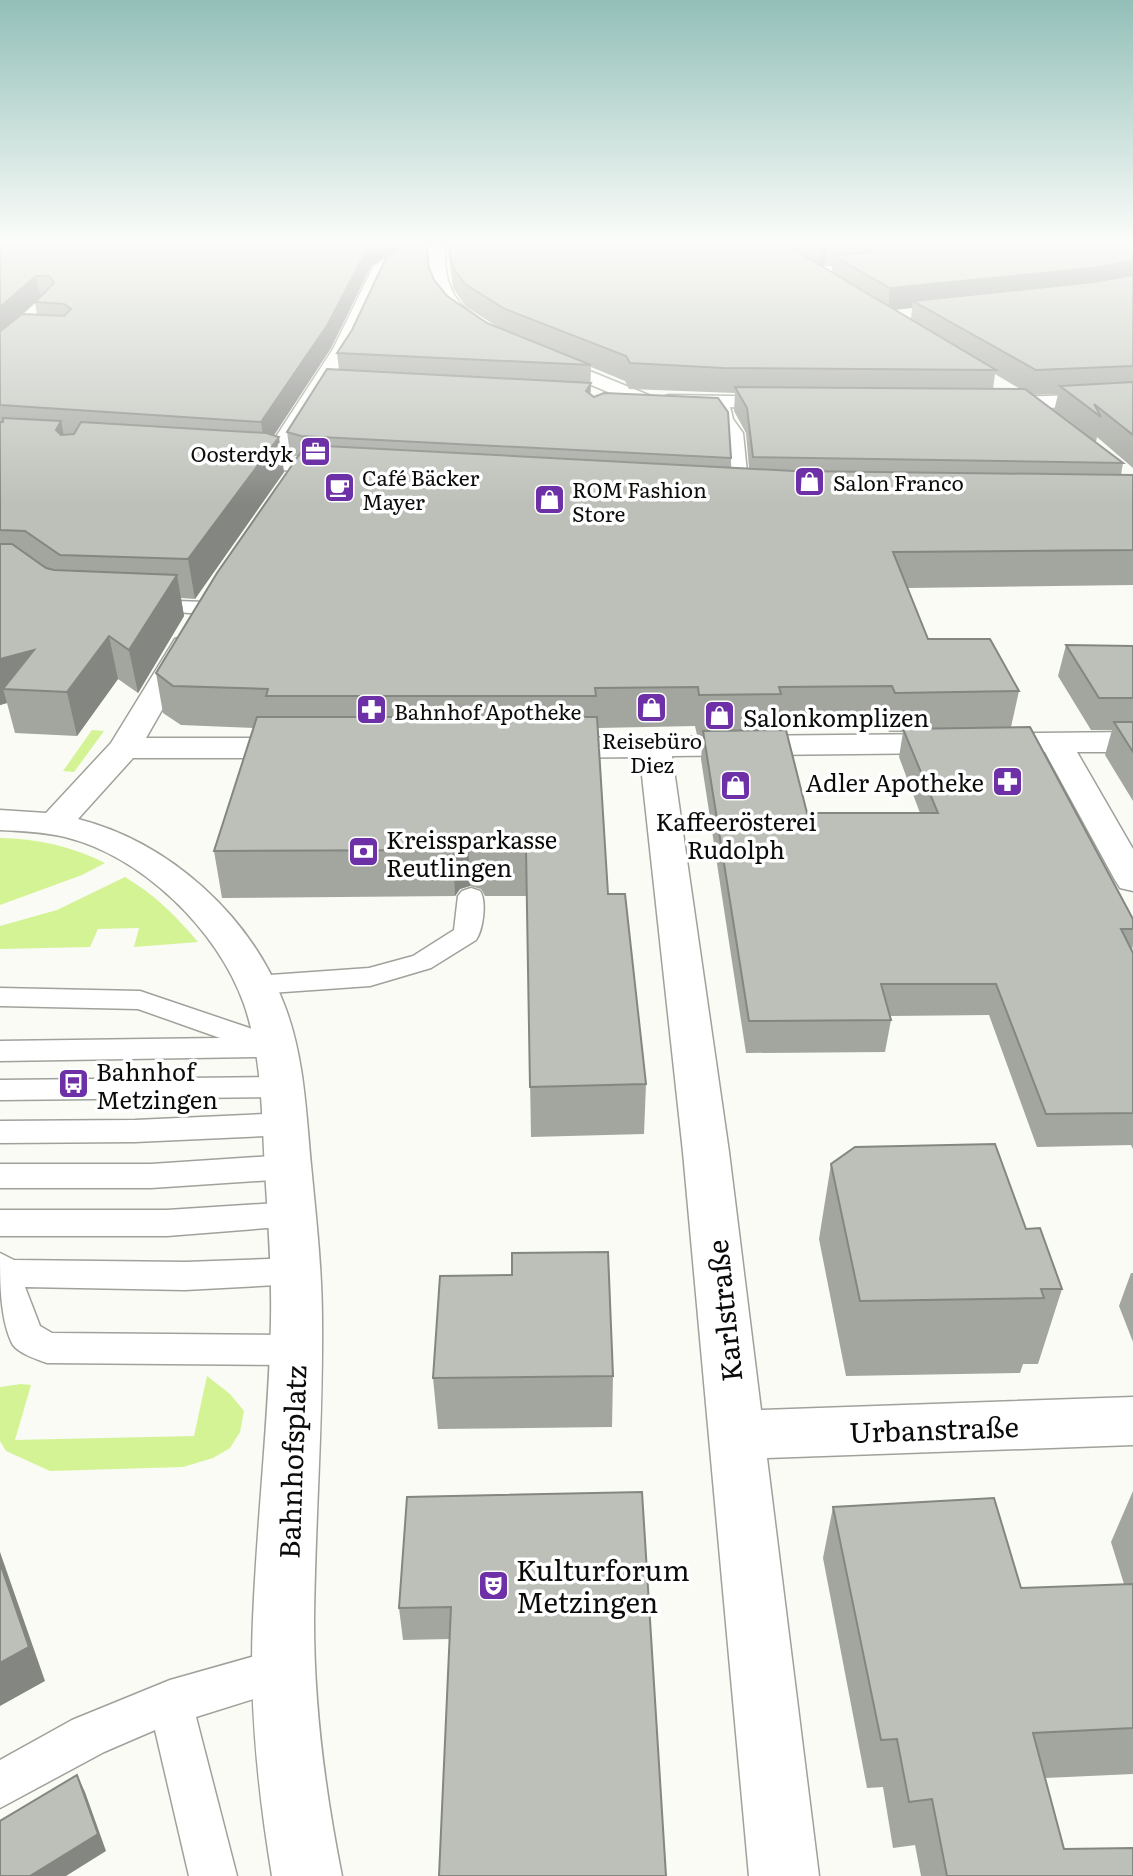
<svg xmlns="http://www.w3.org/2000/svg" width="1133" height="1876" font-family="Literata,serif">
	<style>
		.green { fill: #d4f395 }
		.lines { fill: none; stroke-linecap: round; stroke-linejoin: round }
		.lane-casing { stroke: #9fa29b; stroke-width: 3 }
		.street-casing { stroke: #9fa29b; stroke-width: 3 }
		.lane { fill: #fff; fill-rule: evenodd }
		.street { fill: #fff; fill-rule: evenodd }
		.wall { fill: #a3a59f; fill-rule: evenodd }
		.shaded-wall { fill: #848682 }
		.building { fill: #bdc0b9; stroke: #848682; stroke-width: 2 }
		.labels { text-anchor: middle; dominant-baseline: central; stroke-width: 7; stroke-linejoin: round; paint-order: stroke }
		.far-poi-label { font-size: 21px; fill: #0b0c0a; stroke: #fff; text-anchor: start }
		.poi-label { font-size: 24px; fill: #0b0c0a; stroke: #fff; text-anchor: start }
		.near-street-label { font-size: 28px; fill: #0b0c0a; stroke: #fff }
		.near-poi-label { font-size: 28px; fill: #0b0c0a; stroke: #fff; text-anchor: start }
	</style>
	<rect width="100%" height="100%" fill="#f9fbf4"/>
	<!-- green -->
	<g class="green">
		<polygon points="92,730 104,731 74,772 63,771"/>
		<path d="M 0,838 C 36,838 73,847 105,863 L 82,875 L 0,905 Z"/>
		<path d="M 125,877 C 155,895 176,916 198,942 L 134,947 L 139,928 L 98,929 L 90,947 L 0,949 L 0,926 L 57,910 Z"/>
		<polygon points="207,1376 230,1394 244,1411 240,1432 230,1448 213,1458 183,1467 50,1471 6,1451 0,1441 0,1387 21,1384 31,1385 15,1440 194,1436"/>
	</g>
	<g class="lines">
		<defs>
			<g id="lane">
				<polygon points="722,398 729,402 733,419 743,433 749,492 741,497 733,492 729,433 719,419 715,402"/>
				<polygon points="148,600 206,602 215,608 206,614 141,610 139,606"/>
				<path d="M 471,888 L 480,891 C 487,901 483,930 476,940 L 431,968 L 370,986 L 256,994 L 246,991 L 242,985 L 246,979 L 256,976 L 369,968 L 413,956 L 454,930 L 458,896 L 462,891 Z"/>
				<path d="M 0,988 L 140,991 L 285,1040 L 289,1047 L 285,1054 C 275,1057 267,1054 257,1057 L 0,1061 L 0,1041 L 220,1038 L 138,1009 L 0,1006 Z"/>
				<polygon points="283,1077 293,1080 298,1087 293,1094 283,1097 0,1100 0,1080"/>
				<polygon points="286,1113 297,1116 301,1124 297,1132 286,1135 135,1142 0,1143 0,1121 135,1120"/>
				<polygon points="287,1155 298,1159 303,1167 298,1175 287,1179 151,1188 0,1188 0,1164 151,1164"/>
				<polygon points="293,1202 305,1205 309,1214 305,1223 293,1226 167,1236 0,1236 0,1210 167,1210"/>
				<path d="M 0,1253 L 14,1260 L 185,1262 L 296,1258 L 308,1261 L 313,1271 L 308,1281 L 296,1284 L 185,1290 L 25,1287 L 40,1326 L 52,1333 L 294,1335 L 307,1339 L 312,1350 L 307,1361 L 294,1365 L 47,1363 C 36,1359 20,1354 13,1345 C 0,1321 0,1281 0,1253 Z"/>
				<polygon points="283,1648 298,1655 305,1670 298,1685 196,1717 237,1876 189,1876 155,1730 104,1752 0,1808 0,1760 72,1720 170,1680"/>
			</g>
			<g id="street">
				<path d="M 431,242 L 445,242 C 444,268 446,291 466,309 C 473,315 482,320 488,327 L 485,331 L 473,331 C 446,312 430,290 429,256 L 401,261 L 386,272 L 351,349 L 286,456 L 303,461 L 352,465 L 355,470 L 352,475 L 301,475 L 271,466 L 223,461 L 220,456 L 223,451 L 266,452 L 333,349 L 373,267 L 390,254 L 430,247 Z"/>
				<polygon points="543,352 651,396 654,400 651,404 637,404 536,362 534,358 536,354"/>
				<polygon points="1133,393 1133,405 991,410 984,408 981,404 984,400 991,398"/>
				<polygon points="669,395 787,397 794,399 797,403 794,407 787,409 662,405 659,401 662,397"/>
				<path d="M 185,636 L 195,639 L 199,645 L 146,738 L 300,738 L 311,741 L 316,748 L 311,755 L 300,758 L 133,758 L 78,819 C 169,842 251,916 284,1004 C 304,1055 306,1111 311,1165 C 316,1217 322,1269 322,1322 C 323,1422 315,1521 314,1621 C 314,1707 325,1791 342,1876 L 272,1876 C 258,1791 249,1706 253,1619 C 257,1519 269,1420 271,1320 C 272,1269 268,1220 265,1170 C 262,1114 262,1056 244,1004 C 218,930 142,856 65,837 C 44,832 22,831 0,830 L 0,810 L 46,813 L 111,743 L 175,639 Z"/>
				<polygon points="1133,732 1133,752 1077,752 1133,849 1133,891 1120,888 1115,880 1045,752 672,756 729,1152 761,1410 1133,1397 1133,1445 767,1458 819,1876 749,1876 683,1152 640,757 546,758 535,755 530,748 535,741 546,738"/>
			</g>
		</defs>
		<!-- lane casing -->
		<use href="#lane" class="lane-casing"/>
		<!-- street casing -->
		<use href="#street" class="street-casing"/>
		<!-- lane -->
		<use href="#lane" class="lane"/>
		<!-- street -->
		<use href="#street" class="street"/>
	</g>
	<!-- wall -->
	<g class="wall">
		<path d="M 0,242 L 428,244 L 429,265 L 434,280 L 447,296 L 487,323 L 498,327 L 466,307 L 453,288 L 447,242 L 1133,242 L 1133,468 L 1097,437 L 1096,442 L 1123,463 L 1121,475 L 1133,475 L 1133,585 L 907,588 L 928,639 L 1019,691 L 1011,727 L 1133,919 L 1133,945 L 1132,950 L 1133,953 L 1133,1149 L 1131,1145 L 1037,1147 L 989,1015 L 890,1016 L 891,1020 L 885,1052 L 746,1053 L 701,759 L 703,735 L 697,735 L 695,726 L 598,728 L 608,894 L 646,1084 L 644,1134 L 531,1137 L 527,896 L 485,896 L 481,889 L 470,886 L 460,889 L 455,896 L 222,898 L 214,851 L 254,728 L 181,725 L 163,713 L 156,673 L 298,457 L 290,454 L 287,432 L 339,370 L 337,353 L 352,330 L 393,251 L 371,266 L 331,348 L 274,435 L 284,472 L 195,599 L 181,598 L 184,616 L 138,693 L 118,679 L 77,736 L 15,733 L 7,703 L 0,705 ZM 825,266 L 832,266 L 832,272 L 823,267 ZM 35,303 L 37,314 L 23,314 ZM 912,308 L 911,319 L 895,310 ZM 591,367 L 625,381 L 629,389 L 735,393 L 734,411 L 746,433 L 749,468 L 731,467 L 731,458 L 594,397 L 590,395 ZM 995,374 L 1020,389 L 993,389 ZM 1052,394 L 1058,394 L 1054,411 L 1033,395 ZM 886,726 L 889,732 L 903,732 L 899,757 L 920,813 L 807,813 L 777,730 L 778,727 Z"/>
		<polygon points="1066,645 1133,646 1133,801 1105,755 1112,730 1091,730 1058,676"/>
		<polygon points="831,1164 1026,1229 1062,1289 1038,1364 1023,1364 1020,1373 846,1376 819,1239"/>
		<polygon points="1131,1273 1133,1273 1133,1342 1119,1306"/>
		<polygon points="613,1376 612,1427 438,1429 433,1378"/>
		<polygon points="1133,1491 1133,1774 1045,1778 1064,1849 1133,1876 921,1876 915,1845 893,1848 883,1787 867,1788 823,1558 833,1507 1021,1588 1124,1584 1111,1542"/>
		<polygon points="642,1492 450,1639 403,1640 399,1608"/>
	</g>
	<!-- shaded-wall -->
	<g class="shaded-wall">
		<polygon points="374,242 429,242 428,244 392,252 371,266 331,348 265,449 261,422 369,245"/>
		<polygon points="827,245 825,266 819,270 821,249"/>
		<polygon points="1133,261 1133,281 913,301 912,308 888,310 890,288"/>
		<polygon points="36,276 41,298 35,302 35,303 0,334 0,307"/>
		<polygon points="591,383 590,404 586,391"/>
		<polygon points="61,421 68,456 56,430"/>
		<polygon points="279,437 284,472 195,599 188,559"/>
		<polygon points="177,575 184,616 138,693 129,650"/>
		<polygon points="109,636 118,679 77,736 67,692"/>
		<polygon points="34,650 3,689 7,703 0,705 0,659"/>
		<polygon points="468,839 470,886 460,889 455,896 453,850 457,843"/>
		<polygon points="0,1552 45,1681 0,1706"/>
		<polygon points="77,1775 85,1792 106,1851 66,1876 30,1876"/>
	</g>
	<!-- building -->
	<g class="building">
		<polygon points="0,242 374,242 369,245 328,324 261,422 0,405 0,331 2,330 22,314 64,316 71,309 64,304 35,302 54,283 49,276 36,276 0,307"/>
		<polygon points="419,242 427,242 428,265 434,280 447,296 487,323 591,365 337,353 352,330 387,256 404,245"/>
		<polygon points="449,242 781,242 996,370 724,368 630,363 626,356 505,309 465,284 452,266"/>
		<polygon points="809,242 1133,242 1133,261 1093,268 890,288 834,256 868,252 870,250 868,244 827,245 821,249"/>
		<polygon points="1133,275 1133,366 1036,370 913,301 1094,282"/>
		<polygon points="327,369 591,383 586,391 594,397 604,393 718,398 728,412 731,458 301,436 287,432"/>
		<polygon points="1133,382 1133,435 1094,404 1101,417 1060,386"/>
		<polygon points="735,387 1025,389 1123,463 753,457 747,408"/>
		<polygon points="3,418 61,421 56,430 61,435 74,434 81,422 266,433 279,437 188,559 60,555 25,531 0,530 0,422 3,422"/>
		<polygon points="306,445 794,471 1133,475 1133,550 893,552 928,639 990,639 1019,691 895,693 892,686 779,687 781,694 699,695 698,687 595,688 596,696 266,696 268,689 173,686 156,673 217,573"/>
		<polygon points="0,544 12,544 46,568 54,570 177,575 129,650 109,636 67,692 3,689 34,650 0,659"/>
		<polygon points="1066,645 1133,646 1133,698 1099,698"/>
		<polygon points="257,717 597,717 608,894 625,894 646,1084 530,1087 526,849 483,850 479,842 468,839 457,843 453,850 214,851"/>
		<polygon points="1114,722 1133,722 1133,752"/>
		<polygon points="1030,727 1133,919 1133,929 1121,929 1133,953 1133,1113 1046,1114 996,984 881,984 891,1020 749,1021 703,731 786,730 807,813 938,813 903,729"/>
		<polygon points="995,1144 1026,1229 1040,1228 1062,1289 1041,1289 1044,1298 860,1301 831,1164 855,1147"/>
		<polygon points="608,1252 613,1376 433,1378 440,1276 512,1275 512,1253"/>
		<polygon points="642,1492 666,1876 439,1876 451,1607 399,1608 407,1497"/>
		<polygon points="994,1498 1021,1588 1133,1584 1133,1728 1033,1733 1064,1849 1133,1848 1133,1876 947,1876 932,1799 909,1802 897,1739 881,1740 833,1507"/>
		<polygon points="0,1563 29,1647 0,1663"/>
		<polygon points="77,1775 98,1834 30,1876 0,1876 0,1821"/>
	</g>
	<!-- sky -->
	<linearGradient id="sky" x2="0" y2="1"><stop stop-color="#92bfb8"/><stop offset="0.48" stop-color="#fcfdfa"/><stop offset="1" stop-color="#fcfdfa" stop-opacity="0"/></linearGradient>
	<rect width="1133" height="505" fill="url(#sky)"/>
	<!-- icons -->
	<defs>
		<symbol id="office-square" viewBox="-11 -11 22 22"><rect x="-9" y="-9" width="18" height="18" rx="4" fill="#6d30a6" stroke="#fff"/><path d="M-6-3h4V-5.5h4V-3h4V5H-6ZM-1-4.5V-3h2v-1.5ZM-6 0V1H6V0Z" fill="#fff"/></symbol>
		<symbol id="shop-square" viewBox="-11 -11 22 22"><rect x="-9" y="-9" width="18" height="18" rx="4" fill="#6d30a6" stroke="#fff"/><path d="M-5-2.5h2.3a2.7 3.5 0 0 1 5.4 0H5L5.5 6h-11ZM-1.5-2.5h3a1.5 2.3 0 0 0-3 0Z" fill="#fff"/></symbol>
		<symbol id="cafe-square" viewBox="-11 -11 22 22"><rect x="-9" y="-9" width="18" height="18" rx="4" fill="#6d30a6" stroke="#fff"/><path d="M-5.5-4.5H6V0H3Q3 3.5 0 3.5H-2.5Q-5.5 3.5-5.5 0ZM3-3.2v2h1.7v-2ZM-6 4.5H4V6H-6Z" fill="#fff"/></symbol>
		<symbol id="pharmacy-square" viewBox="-11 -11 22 22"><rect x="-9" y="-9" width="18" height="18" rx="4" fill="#6d30a6" stroke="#fff"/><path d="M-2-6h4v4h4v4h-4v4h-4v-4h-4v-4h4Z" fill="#fff"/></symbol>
		<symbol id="bank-square" viewBox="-11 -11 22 22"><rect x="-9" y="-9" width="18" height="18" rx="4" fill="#6d30a6" stroke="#fff"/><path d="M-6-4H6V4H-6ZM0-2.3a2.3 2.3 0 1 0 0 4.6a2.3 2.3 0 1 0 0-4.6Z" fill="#fff"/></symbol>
		<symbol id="bus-square" viewBox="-11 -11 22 22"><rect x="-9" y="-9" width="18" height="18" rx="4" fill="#6d30a6" stroke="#fff"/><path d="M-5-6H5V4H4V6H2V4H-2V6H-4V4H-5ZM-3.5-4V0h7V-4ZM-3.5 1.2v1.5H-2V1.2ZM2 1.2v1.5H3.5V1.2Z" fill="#fff"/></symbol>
		<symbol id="theatre-square" viewBox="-11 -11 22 22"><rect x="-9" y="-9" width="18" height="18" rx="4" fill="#6d30a6" stroke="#fff"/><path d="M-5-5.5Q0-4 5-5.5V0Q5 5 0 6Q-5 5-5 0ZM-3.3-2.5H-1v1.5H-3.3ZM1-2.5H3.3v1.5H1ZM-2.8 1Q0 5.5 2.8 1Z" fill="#fff"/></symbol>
	</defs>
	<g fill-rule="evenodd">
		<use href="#office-square" x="298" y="434" width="35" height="35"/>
		<use href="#shop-square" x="792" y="464" width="35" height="35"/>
		<use href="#cafe-square" x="322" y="470" width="35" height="35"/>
		<use href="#shop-square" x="532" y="482" width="35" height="35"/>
		<use href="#shop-square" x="634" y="690" width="35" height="35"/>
		<use href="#pharmacy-square" x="354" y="692" width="35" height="35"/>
		<use href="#shop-square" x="702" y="698" width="35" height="35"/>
		<use href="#pharmacy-square" x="990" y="764" width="35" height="35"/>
		<use href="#shop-square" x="718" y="768" width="35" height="35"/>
		<use href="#bank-square" x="346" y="834" width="35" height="35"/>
		<use href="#bus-square" x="56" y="1066" width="35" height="35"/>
		<use href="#theatre-square" x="476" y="1568" width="35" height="35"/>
	</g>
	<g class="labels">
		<!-- far-poi labels -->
		<g class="far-poi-label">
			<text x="293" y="452" text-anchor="end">Oosterdyk</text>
			<text x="362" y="476">Café Bäcker<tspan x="362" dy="24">Mayer</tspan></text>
			<text x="833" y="481">Salon Franco</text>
			<text x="572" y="488">ROM Fashion<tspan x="572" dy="24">Store</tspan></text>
			<text x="394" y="710">Bahnhof Apotheke</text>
			<text x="652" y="739" text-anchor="middle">Reisebüro<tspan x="652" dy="24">Diez</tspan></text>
		</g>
		<!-- poi labels -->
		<g class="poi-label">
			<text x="743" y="716">Salonkomplizen</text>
			<text x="984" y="781" text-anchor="end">Adler Apotheke</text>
			<text x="736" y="820" text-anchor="middle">Kaffeerösterei<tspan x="736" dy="28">Rudolph</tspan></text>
			<text x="386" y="838">Kreissparkasse<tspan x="386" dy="28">Reutlingen</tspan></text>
			<text x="96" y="1070">Bahnhof<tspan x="96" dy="28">Metzingen</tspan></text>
		</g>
		<!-- near-street labels -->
		<g class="near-street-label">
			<text transform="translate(723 1311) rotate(-96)">Karlstraße</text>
			<text transform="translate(934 1428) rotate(-2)">Urbanstraße</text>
			<text transform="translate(291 1462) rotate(-88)">Bahnhofsplatz</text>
		</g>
		<!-- near-poi labels -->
		<g class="near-poi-label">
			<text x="516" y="1569">Kulturforum<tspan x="516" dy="32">Metzingen</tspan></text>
		</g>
	</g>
</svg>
